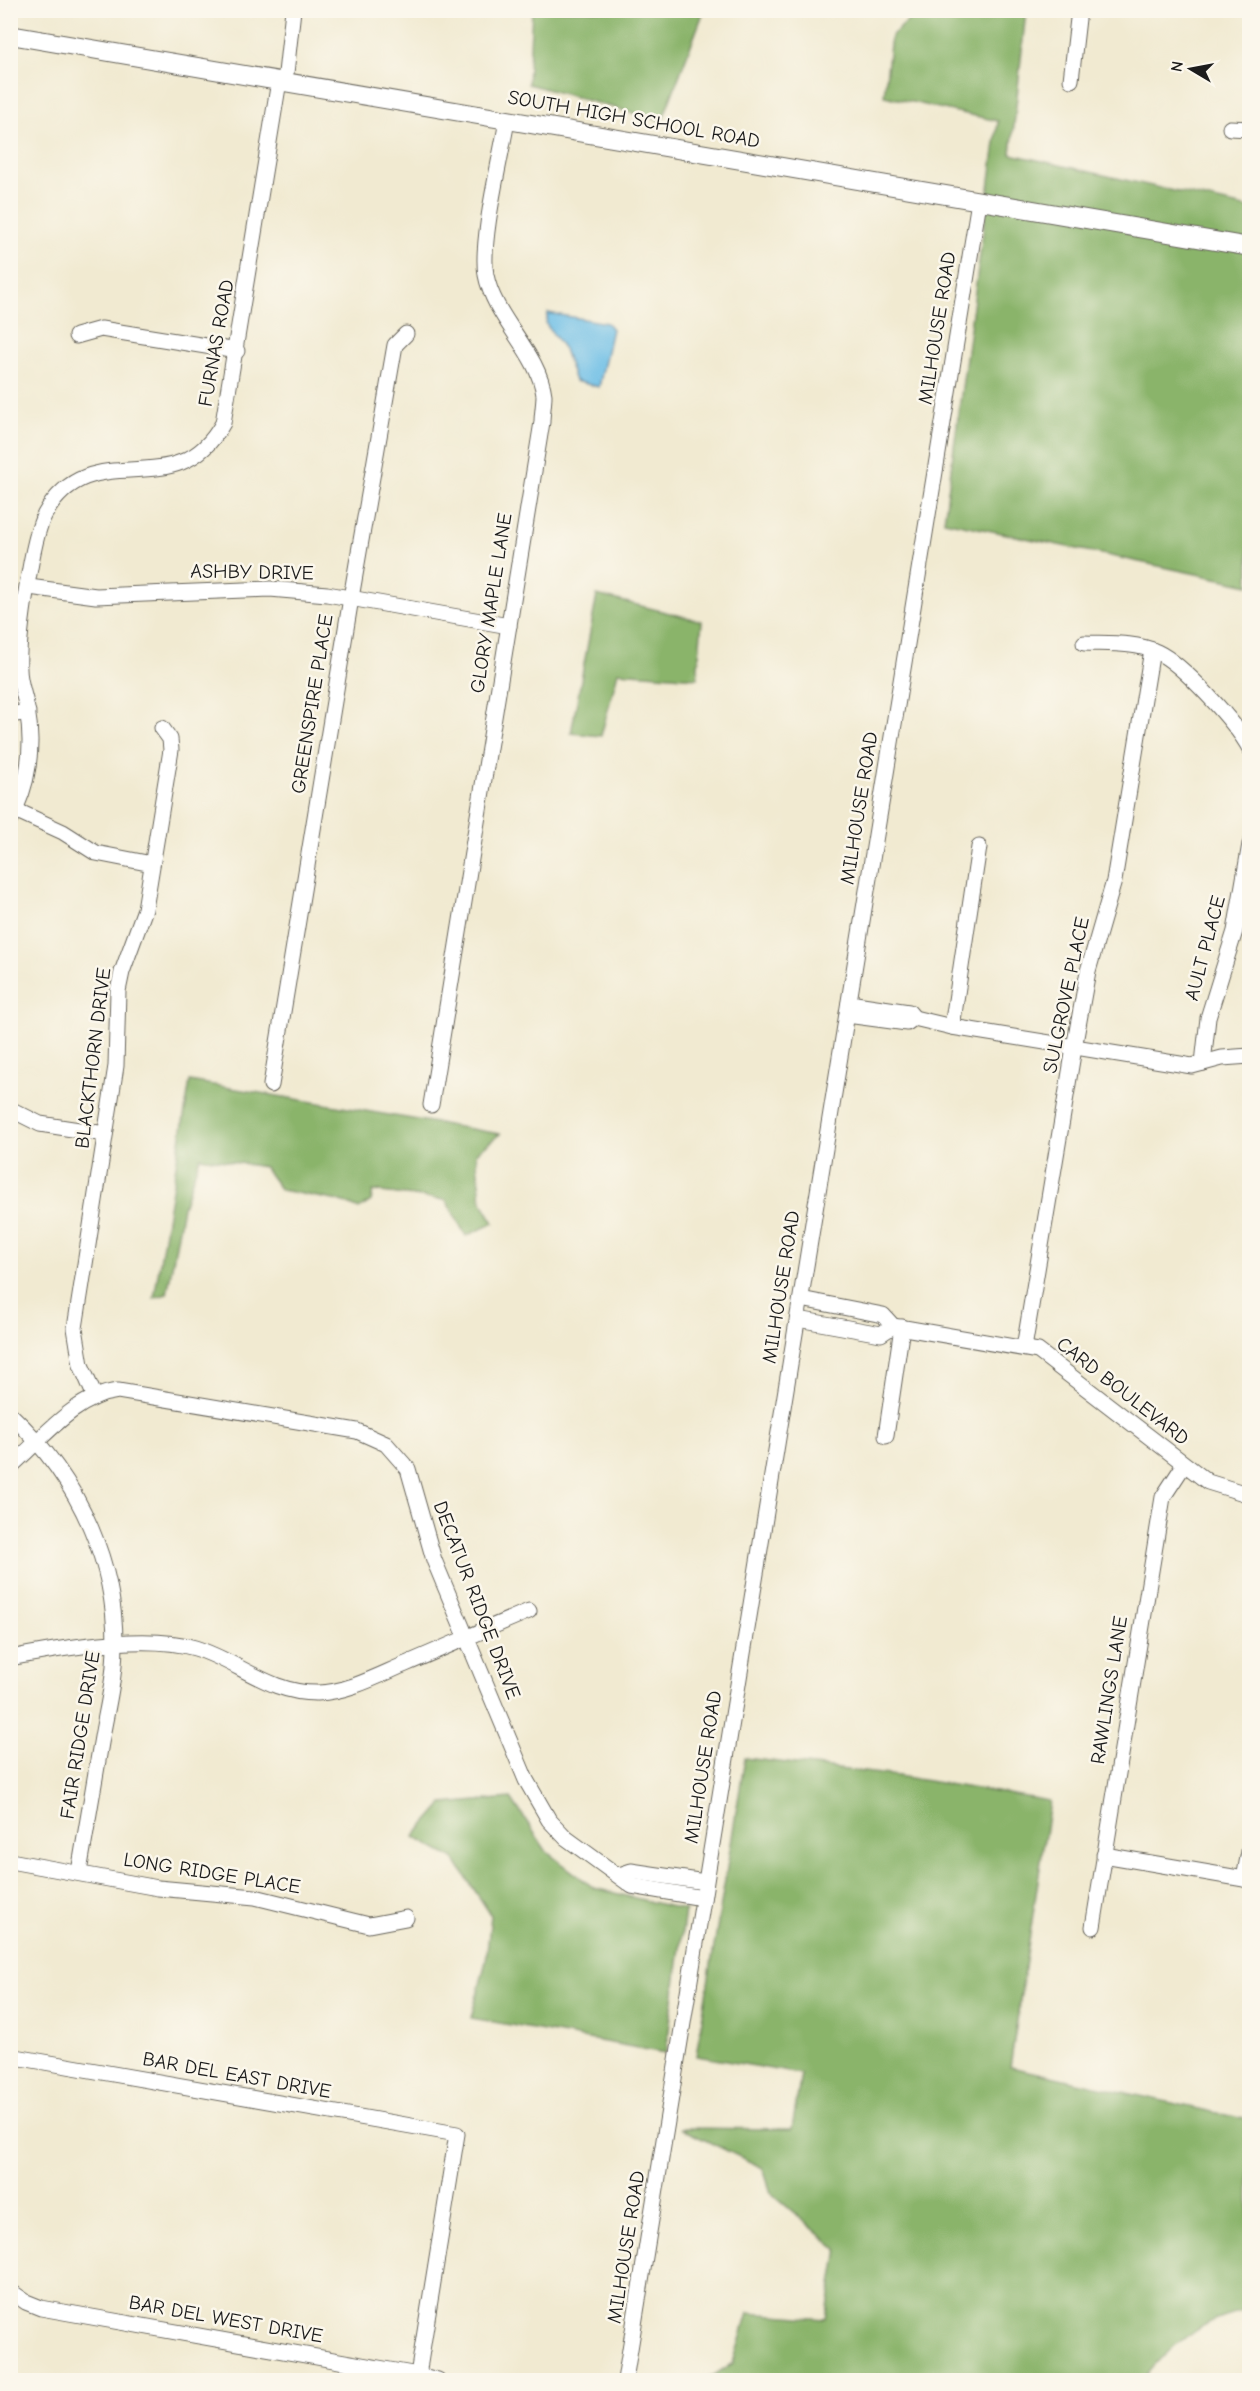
<svg xmlns="http://www.w3.org/2000/svg" width="1260" height="2391" font-family="'Comic Neue',sans-serif">
	<style>
		.forest { fill: #8ab46b; stroke: #536844; stroke-width: 1.5 }
		.water { fill: #6abde6; stroke: #436c81; stroke-width: 1.5 }
		.lines { fill: none; stroke-linecap: round; stroke-linejoin: round }
		.minor-casing { stroke: #67645b; stroke-width: 17 }
		.major-casing { stroke: #67645b; stroke-width: 20 }
		.minor { stroke: #fff; stroke-width: 15 }
		.major { stroke: #fff; stroke-width: 18 }
		.labels { text-anchor: middle; dominant-baseline: central; stroke-width: 5; stroke-linejoin: round; paint-order: stroke }
		.street-label { font-size: 20px; fill: #1c1c1c; stroke: #fbf7ec }
	</style>
	<rect width="100%" height="100%" fill="#fbf7ec"/>
	<filter id="ink" filterUnits="userSpaceOnUse"><feTurbulence type="fractalNoise" baseFrequency=".0167" numOctaves="2"/><feDisplacementMap in="SourceGraphic" scale="12" xChannelSelector="R" yChannelSelector="G"/><feConvolveMatrix kernelMatrix="1 2 1 2 8 2 1 2 1" color-interpolation-filters="sRGB"/></filter>
	<filter id="wash" filterUnits="userSpaceOnUse"><feTurbulence type="fractalNoise" baseFrequency=".008" numOctaves="4" result="noise"/><feDisplacementMap in="SourceGraphic" scale="24" xChannelSelector="R" yChannelSelector="G"/><feGaussianBlur stdDeviation="1.35" result="paint"/><feColorMatrix in="noise" values="0 0 0 0 0 0 0 0 0 0 0 0 0 0 0 0 0 1.4 0 .05"/><feComposite in="paint" operator="in"/></filter>
	<g filter="url(#wash)">
		<rect width="100%" height="100%" fill="#f1ead1"/>
		<!-- forest -->
		<g class="forest">
			<polygon points="532,11 532,10 704,11 662,121 528,84"/>
			<polygon points="919,11 1026,11 1011,154 1249,208 1249,585 944,521 998,121 884,96 891,36"/>
			<polygon points="597,595 702,621 697,678 618,672 601,736 571,733"/>
			<polygon points="190,1081 500,1134 476,1153 481,1201 494,1223 466,1236 446,1200 373,1191 371,1201 359,1209 344,1202 281,1190 264,1167 200,1157 183,1207 167,1294 154,1298"/>
			<path d="M 745,1758 L 898,1776 L 1050,1801 L 1010,2067 L 1249,2120 L 1249,2310 C 1203,2318 1171,2344 1143,2380 L 706,2380 L 733,2363 L 748,2313 L 826,2319 L 838,2250 L 771,2193 L 763,2168 L 680,2128 L 792,2129 L 801,2074 L 696,2056 Z"/>
			<polygon points="511,1798 547,1852 594,1888 685,1910 666,2053 471,2018 486,1961 491,1915 454,1859 414,1837 443,1804"/>
		</g>
		<!-- water -->
		<polygon class="water" points="548,313 607,323 612,329 599,387 575,381 564,349 546,324"/>
	</g>
	<g filter="url(#ink)">
		<g class="lines">
			<defs>
				<g id="minor">
					<polyline points="1071,80 1079,10"/>
					<polyline points="285,82 293,10"/>
					<polyline points="1230,128 1250,129"/>
					<polyline points="76,336 101,329 237,351"/>
					<polyline points="29,587 96,596 270,589 327,594 509,626"/>
					<path d="M 1084,643 C 1108,644 1135,642 1157,652 C 1183,664 1236,723 1250,749"/>
					<polyline points="10,715 28,712"/>
					<polyline points="15,810 63,832 96,853 152,864"/>
					<path d="M 10,819 C 29,786 34,746 27,709 C 25,696 19,683 19,669 C 17,642 32,536 45,514 C 92,431 176,509 223,423 L 279,81"/>
					<polyline points="847,1015 907,1023 914,1018 909,1012 849,1003"/>
					<polyline points="914,1018 952,1027 1192,1066 1222,1058 1250,1056"/>
					<polyline points="952,1027 979,847"/>
					<polyline points="1203,1063 1208,1018 1235,931 1250,844"/>
					<polyline points="271,1085 351,598 395,345 406,334"/>
					<path d="M 431,1105 L 542,422 C 542,414 544,404 544,395 C 539,353 494,318 486,275 C 480,240 501,158 507,120"/>
					<polyline points="10,1109 40,1124 105,1134"/>
					<polyline points="801,1299 883,1315 893,1326 1038,1351 1208,1482 1250,1495"/>
					<polyline points="798,1319 881,1334 893,1326"/>
					<polyline points="1024,1348 1074,1048 1088,971 1114,881 1152,650"/>
					<polyline points="95,1397 81,1365 75,1328 116,1066 118,991 122,972 145,909 171,750 170,739 162,728"/>
					<path d="M 10,1414 C 79,1478 122,1570 114,1666 C 112,1690 106,1714 102,1737 C 94,1782 87,1827 79,1872"/>
					<polyline points="886,1436 902,1327"/>
					<path d="M 10,1467 C 42,1439 75,1396 118,1391 L 357,1431 L 386,1444 L 408,1469 L 434,1560 L 526,1780 L 549,1820 L 566,1838 L 632,1886 L 703,1898"/>
					<path d="M 10,1658 C 60,1648 147,1633 195,1648 C 238,1661 270,1694 318,1693 C 349,1692 379,1675 408,1663 C 448,1646 488,1628 529,1611"/>
					<polyline points="1104,1855 1250,1880"/>
					<polyline points="10,1861 158,1888 255,1897 369,1925 406,1918"/>
					<polyline points="619,1875 631,1871 705,1882"/>
					<polyline points="1244,1879 1250,1846"/>
					<polyline points="1093,1927 1163,1497 1184,1465"/>
					<polyline points="10,2056 457,2134 418,2375"/>
					<polyline points="10,2291 26,2302 41,2308 418,2375 438,2380"/>
					<polyline points="625,2380 979,201"/>
				</g>
				<polyline id="major" points="10,35 1250,247"/>
			</defs>
			<!-- minor casing -->
			<use href="#minor" class="minor-casing"/>
			<!-- major casing -->
			<use href="#major" class="major-casing"/>
			<!-- minor -->
			<use href="#minor" class="minor"/>
			<!-- major -->
			<use href="#major" class="major"/>
		</g>
	</g>
	<g class="labels">
		<!-- street labels -->
		<g class="street-label">
			<text transform="translate(634 119) rotate(10)">SOUTH HIGH SCHOOL ROAD</text>
			<text transform="translate(937 328) rotate(-81)">MILHOUSE ROAD</text>
			<text transform="translate(216 343) rotate(-80)">FURNAS ROAD</text>
			<text transform="translate(252 572) rotate(1)">ASHBY DRIVE</text>
			<text transform="translate(491 603) rotate(-81)">GLORY MAPLE LANE</text>
			<text transform="translate(312 704) rotate(-81)">GREENSPIRE PLACE</text>
			<text transform="translate(859 808) rotate(-81)">MILHOUSE ROAD</text>
			<text transform="translate(1205 948) rotate(-75)">AULT PLACE</text>
			<text transform="translate(1066 995) rotate(-78)">SULGROVE PLACE</text>
			<text transform="translate(93 1058) rotate(-83)">BLACKTHORN DRIVE</text>
			<text transform="translate(781 1287) rotate(-81)">MILHOUSE ROAD</text>
			<text transform="translate(1123 1391) rotate(38)">CARD BOULEVARD</text>
			<text transform="translate(477 1600) rotate(69)">DECATUR RIDGE DRIVE</text>
			<text transform="translate(1109 1690) rotate(-81)">RAWLINGS LANE</text>
			<text transform="translate(80 1735) rotate(-81)">FAIR RIDGE DRIVE</text>
			<text transform="translate(703 1767) rotate(-81)">MILHOUSE ROAD</text>
			<text transform="translate(212 1873) rotate(9)">LONG RIDGE PLACE</text>
			<text transform="translate(237 2075) rotate(10)">BAR DEL EAST DRIVE</text>
			<text transform="translate(626 2247) rotate(-81)">MILHOUSE ROAD</text>
			<text transform="translate(226 2319) rotate(10)">BAR DEL WEST DRIVE</text>
		</g>
	</g>
	<!-- margin -->
	<rect width="1260" height="2391" fill="none" stroke="#fbf7ec" stroke-width="36"/>
	<!-- north arrow -->
	<g transform="translate(1191 69) rotate(280)" stroke="#fbf7ec" stroke-width="4.5" paint-order="stroke">
	<path d="M0-4.5L10 22L0 15L-10 22Z" fill="#1c1c1c"/>
	<text y="-9" font-size="16" font-weight="bold" text-anchor="middle" fill="#1c1c1c">N</text>
	</g>
</svg>
